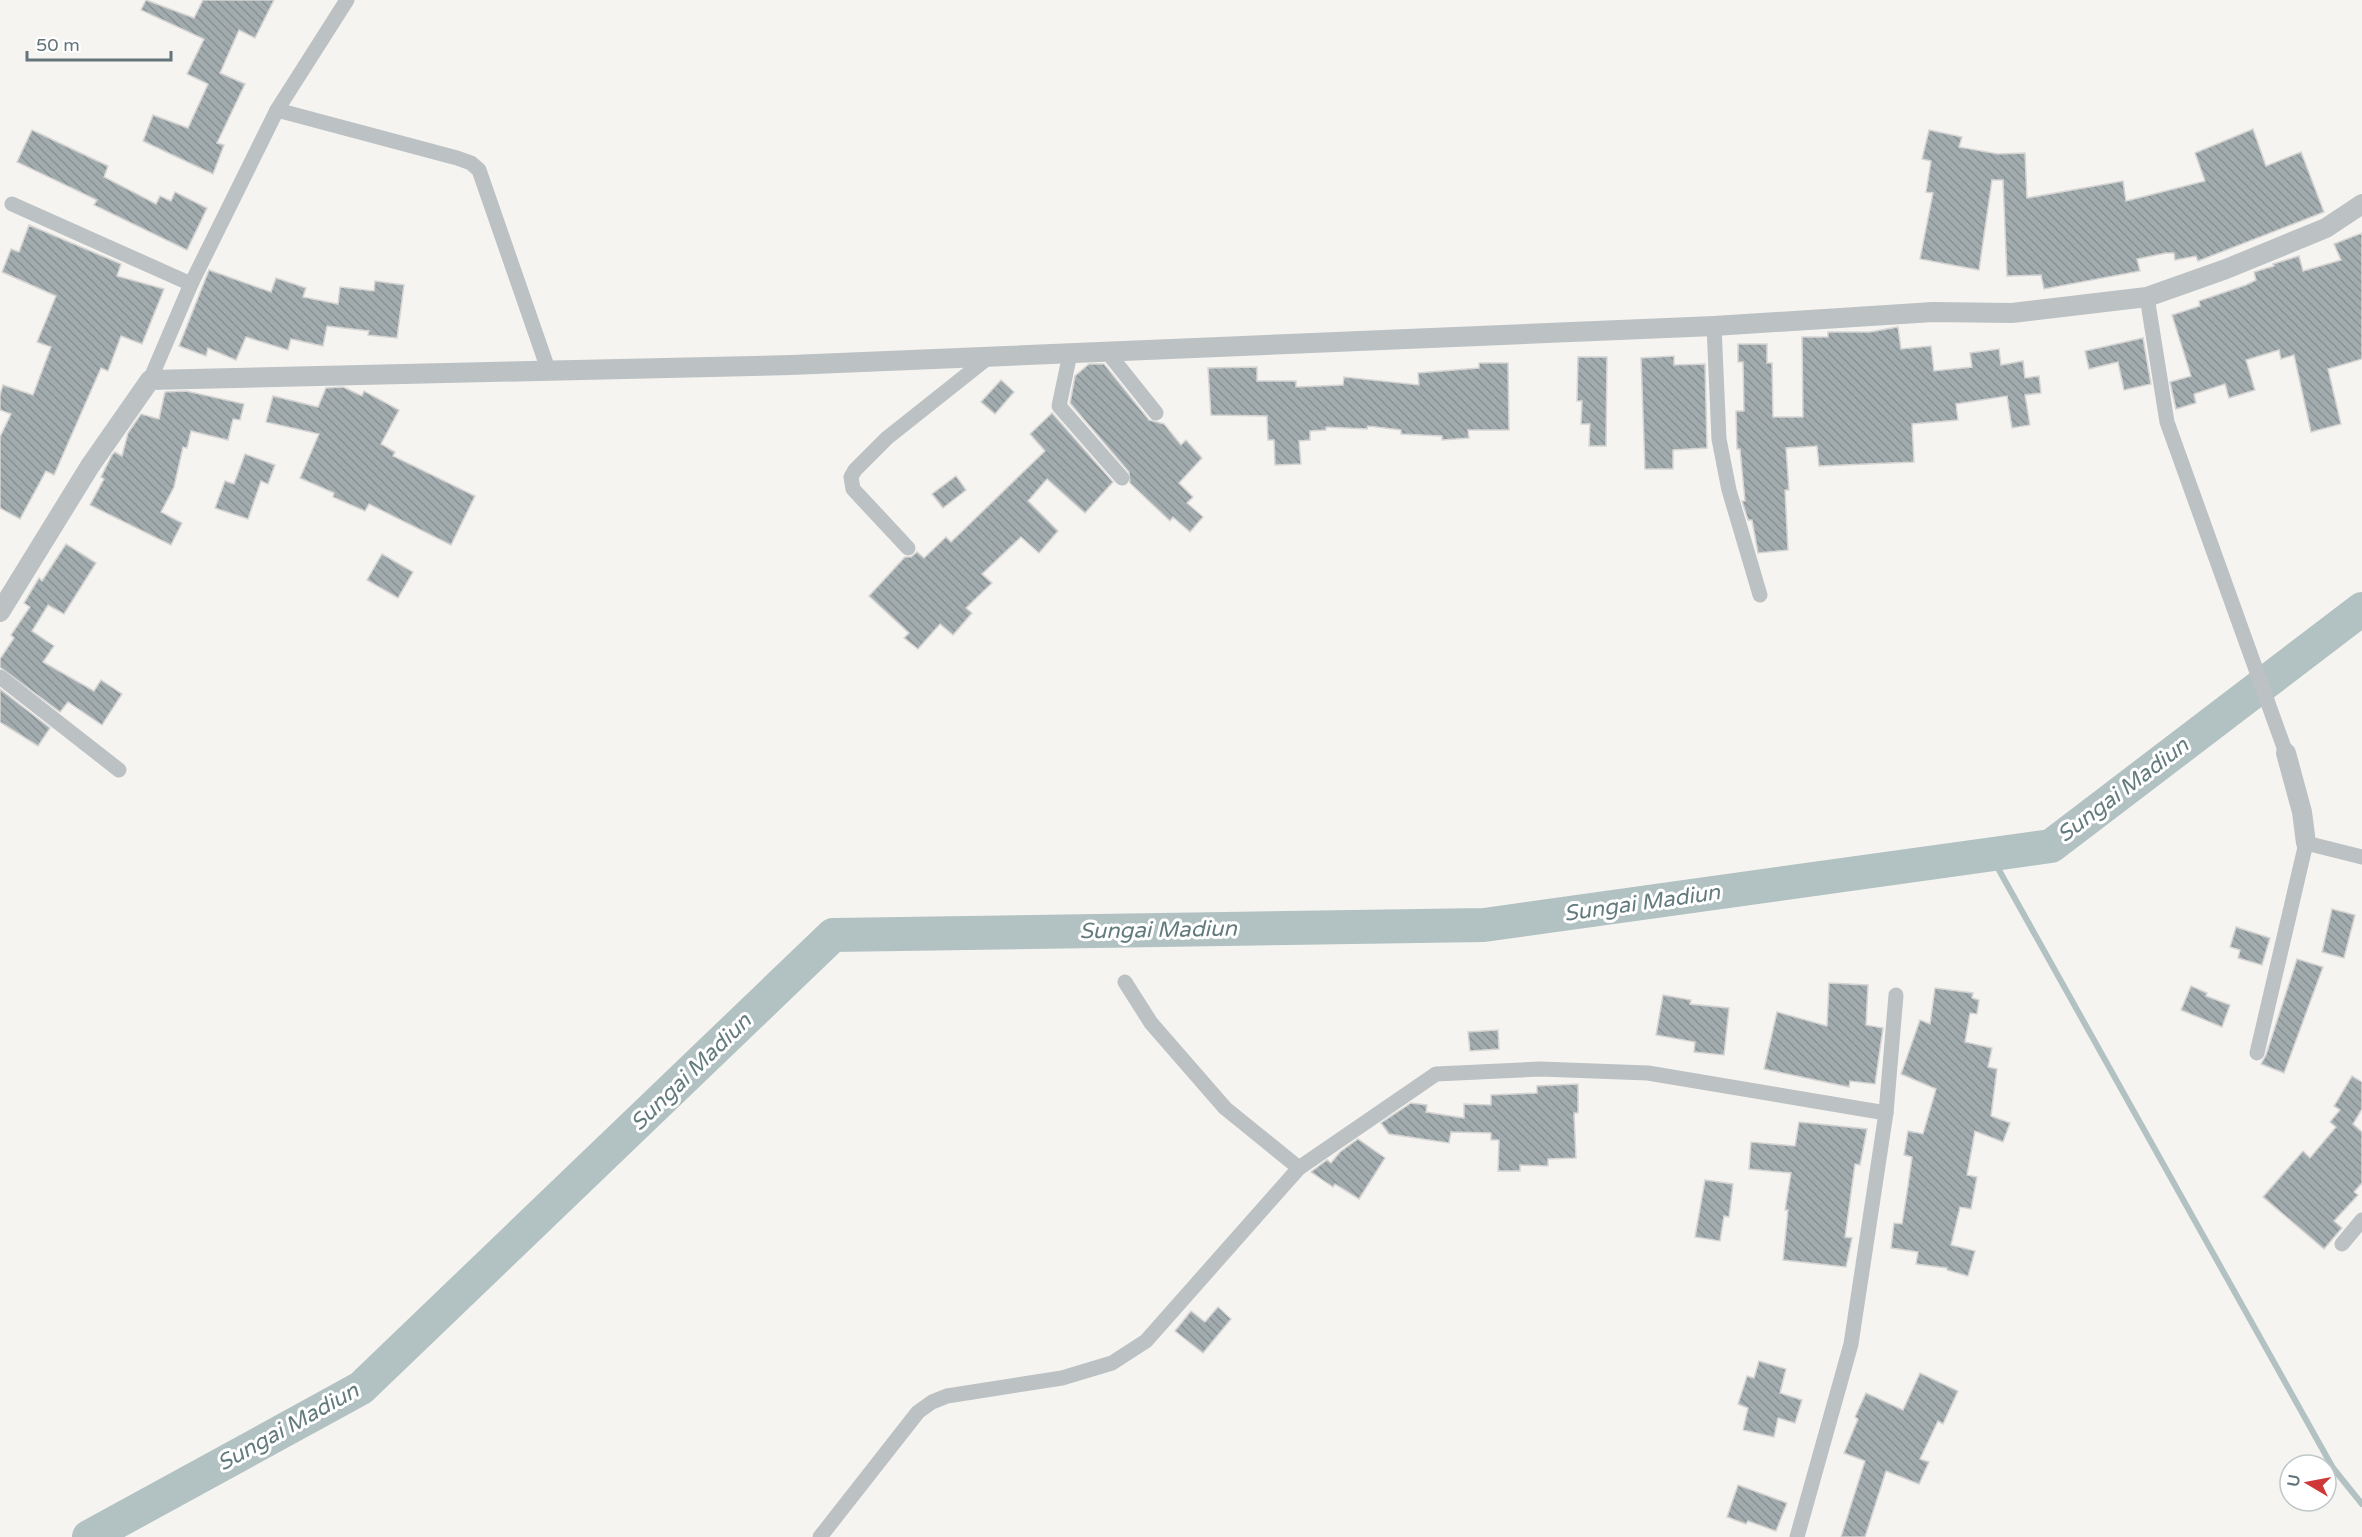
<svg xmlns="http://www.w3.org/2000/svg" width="2362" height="1537" font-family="'Varela Round',sans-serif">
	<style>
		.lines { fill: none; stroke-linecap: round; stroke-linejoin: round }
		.stream { stroke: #b2c1c2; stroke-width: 6 }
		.river { stroke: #b2c1c2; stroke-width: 34 }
		.building { fill: url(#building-back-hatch); stroke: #d6d5d4; stroke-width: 1.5 }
		.minor { stroke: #bcc1c3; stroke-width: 15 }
		.tertiary { stroke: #bcc1c3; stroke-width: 20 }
		.labels { text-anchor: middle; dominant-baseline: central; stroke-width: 6; stroke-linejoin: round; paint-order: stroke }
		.water-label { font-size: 22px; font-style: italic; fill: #637b7c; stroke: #fff }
	</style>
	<defs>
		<pattern id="building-back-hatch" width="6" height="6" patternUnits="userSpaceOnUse" patternTransform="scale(1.5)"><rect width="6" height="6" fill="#a2acae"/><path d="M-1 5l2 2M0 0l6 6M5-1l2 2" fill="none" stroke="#889193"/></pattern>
	</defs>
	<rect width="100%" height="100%" fill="#f5f4f1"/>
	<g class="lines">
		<!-- stream -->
		<polyline class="stream" points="1990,854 2333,1468 2362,1504"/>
		<!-- river -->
		<polyline class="river" points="89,1537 361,1388 833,935 1484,925 2051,846 2362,609"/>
	</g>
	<!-- building -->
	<g class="building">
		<polygon points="146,0 194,18 203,0 274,0 255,38 239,30 220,73 245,84 217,143 224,145 213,174 143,141 153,115 188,128 208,84 187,74 204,39 141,10"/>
		<polygon points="2253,129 2266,166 2301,152 2324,212 2198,261 2196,256 2175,260 2174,253 2166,253 2137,259 2140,271 2044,289 2041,275 2007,276 2003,180 1992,180 1979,270 1920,259 1933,193 1926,192 1931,161 1922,159 1929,130 1962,137 1959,147 1998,154 2025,153 2027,198 2123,181 2126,201 2205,181 2195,153"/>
		<polygon points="32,130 108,166 104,177 156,204 160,196 171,201 175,192 207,208 187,250 94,205 97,200 17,162"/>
		<polygon points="29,225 121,264 117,276 164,289 142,344 121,336 108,371 101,368 54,475 46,471 20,519 0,508 0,437 11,414 0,410 0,395 3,385 33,395 51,347 37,342 56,296 2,272 11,249 19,252"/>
		<polygon points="2362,233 2362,359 2328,369 2341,424 2311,432 2294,355 2281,359 2279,350 2246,360 2255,390 2229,398 2225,384 2194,394 2196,403 2176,409 2170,382 2191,376 2172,315 2200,306 2199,301 2246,285 2256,280 2254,272 2274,266 2273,264 2299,256 2303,271 2341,260 2334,244"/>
		<polygon points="209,270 271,292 276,278 306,288 303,297 338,304 340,287 374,291 375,281 404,285 397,338 368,335 369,331 327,326 323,346 291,339 288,350 246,337 236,360 208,348 206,356 179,346"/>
		<polygon points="1898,327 1901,349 1931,346 1934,371 1972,367 1970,353 1999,349 2001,365 2023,361 2025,378 2039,376 2041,393 2025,395 2030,425 2012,428 2007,396 1956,404 1958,420 1912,424 1914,462 1819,466 1817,446 1786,448 1789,490 1785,490 1788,550 1758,553 1752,520 1748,520 1742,501 1745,501 1740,449 1737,449 1736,411 1744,411 1743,362 1738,362 1738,344 1767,344 1767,363 1772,363 1773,417 1803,417 1802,337 1828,337 1828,332 1870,332"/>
		<polygon points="2143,338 2151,384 2124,390 2118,362 2089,369 2085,351"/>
		<polygon points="1674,356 1674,365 1705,364 1707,448 1673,450 1673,469 1645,469 1641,358"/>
		<polygon points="1578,357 1607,357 1606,446 1589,446 1590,424 1581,424 1582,401 1577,401"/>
		<polygon points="1479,363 1508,363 1509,430 1468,430 1469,438 1442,440 1442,436 1401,434 1401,430 1368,426 1367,429 1326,427 1326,430 1310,431 1310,440 1299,441 1301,464 1275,465 1274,440 1268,440 1267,416 1211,415 1208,368 1257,367 1257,381 1296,381 1296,387 1343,385 1344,377 1419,385 1418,373 1479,368"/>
		<polygon points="1089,364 1104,364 1149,420 1164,424 1181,445 1186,440 1202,458 1179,483 1193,497 1187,503 1203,517 1190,532 1173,517 1170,521 1130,483 1129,472 1070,403 1075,376"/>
		<polygon points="1001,380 1014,392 995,414 981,402"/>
		<polygon points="343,387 362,396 364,391 399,410 381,444 395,452 393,456 475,496 451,545 369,504 365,511 333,497 334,493 300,478 319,434 266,422 273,396 318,407 326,388"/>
		<polygon points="186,391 244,404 240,420 233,419 228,440 191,431 187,448 183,447 174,487 161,512 182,523 171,545 90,505 104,479 101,477 112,455 115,452 122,456 128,433 141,414 159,419 165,392"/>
		<polygon points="1052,413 1113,482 1085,513 1047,479 1028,501 1058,531 1039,553 1021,537 982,574 992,583 966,608 972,613 953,635 940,624 918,649 904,638 909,633 869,596 905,557 911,557 917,552 924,558 946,537 951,542 1045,451 1030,434"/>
		<polygon points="245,454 275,465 268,484 261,481 248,519 215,508 225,481 234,484"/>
		<polygon points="956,476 966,490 943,508 932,494"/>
		<polygon points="66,544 96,563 64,614 48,605 32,631 54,646 43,662 94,691 101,680 122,694 102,725 68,702 60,712 0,667 0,659 14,638 11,635 30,607 24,603 39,578 42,581"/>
		<polygon points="382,554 413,572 398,598 367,580"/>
		<polygon points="0,689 50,728 38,746 0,722"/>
		<polygon points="2332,909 2355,915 2344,958 2322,952"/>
		<polygon points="2236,927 2270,938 2262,965 2238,958 2240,950 2230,947"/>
		<polygon points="2297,959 2323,967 2284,1073 2261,1064 2266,1055"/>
		<polygon points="1829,983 1868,985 1866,1025 1883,1028 1875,1084 1850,1081 1849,1087 1764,1069 1777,1012 1827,1026"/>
		<polygon points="2191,986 2207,993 2206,996 2230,1005 2222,1027 2181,1010"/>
		<polygon points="1935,988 1973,993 1972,998 1979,1000 1977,1014 1970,1013 1965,1042 1992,1048 1988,1067 1997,1069 1991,1116 2010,1123 2003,1142 1975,1131 1967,1175 1977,1177 1971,1209 1960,1207 1951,1245 1975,1251 1968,1276 1947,1270 1947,1268 1916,1264 1918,1252 1891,1248 1894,1223 1902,1224 1908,1186 1912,1157 1904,1155 1908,1131 1923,1134 1936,1089 1901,1074 1920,1020 1930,1024"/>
		<polygon points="1663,995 1691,1000 1690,1004 1729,1008 1724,1055 1694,1052 1695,1042 1656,1035"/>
		<polygon points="1498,1030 1499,1049 1470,1051 1468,1032"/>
		<polygon points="2352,1076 2362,1082 2362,1109 2353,1124 2362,1132 2362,1183 2354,1192 2358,1195 2334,1221 2342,1228 2324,1249 2263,1197 2303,1151 2310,1158 2336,1127 2330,1122 2340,1110 2334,1106"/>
		<polygon points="1578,1084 1578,1113 1574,1113 1576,1158 1548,1159 1548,1166 1520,1165 1520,1171 1498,1171 1499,1140 1491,1140 1491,1133 1451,1132 1449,1143 1389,1134 1381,1123 1411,1103 1427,1105 1426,1112 1464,1118 1464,1104 1491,1105 1491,1095 1537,1093 1537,1086"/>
		<polygon points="1799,1122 1867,1129 1860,1165 1855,1164 1845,1237 1852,1238 1846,1267 1783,1260 1788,1210 1785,1210 1791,1173 1749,1169 1751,1142 1795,1146"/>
		<polygon points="1358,1139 1385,1158 1359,1199 1335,1184 1333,1187 1311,1172 1327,1160 1331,1163 1340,1152"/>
		<polygon points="1705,1180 1733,1184 1729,1217 1724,1216 1720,1241 1695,1237"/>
		<polygon points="1218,1307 1231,1319 1203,1353 1175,1331 1191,1311 1205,1322"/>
		<polygon points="1759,1361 1786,1369 1780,1393 1802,1400 1795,1423 1778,1418 1774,1437 1743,1430 1748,1408 1738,1404 1747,1376 1754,1378"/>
		<polygon points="1920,1373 1958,1391 1943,1424 1938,1421 1920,1459 1929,1462 1919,1484 1886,1471 1865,1537 1841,1537 1865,1461 1844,1453 1858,1419 1855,1417 1866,1393 1903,1410"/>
		<polygon points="1738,1485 1787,1503 1776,1531 1748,1521 1746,1524 1727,1517"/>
	</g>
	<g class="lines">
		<!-- minor -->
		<g class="minor">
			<polyline points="277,110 457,158 471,163 479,170 549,372"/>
			<polyline points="12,204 191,284"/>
			<polyline points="2147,297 2167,422 2286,753"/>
			<polyline points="1714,326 1719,439 1729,490 1760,595"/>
			<polyline points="1108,353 1156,413"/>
			<polyline points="1070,354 1059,406 1122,478"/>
			<polyline points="150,380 191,284 277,110 347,0"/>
			<polyline points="908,548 853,489 851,477 855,470 887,438 989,357"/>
			<polyline points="0,677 119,770"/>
			<polyline points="1125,982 1151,1023 1225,1108 1299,1168"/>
			<polyline points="2257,1053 2306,843 2362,857"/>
			<polyline points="1886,1113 1896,995"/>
			<polyline points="2342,1244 2362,1220"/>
			<polyline points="820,1537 918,1412 932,1402 947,1396 1062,1378 1112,1363 1146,1341 1299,1168 1436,1074 1540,1069 1648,1073 1886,1113 1851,1344 1797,1537"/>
		</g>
		<!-- tertiary -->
		<g class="tertiary">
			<polyline points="0,612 90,466 150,380 791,365 1714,326 1933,312 2012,313 2147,297 2226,269 2326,228 2362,204"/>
			<polyline points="2286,753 2302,812 2306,843"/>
		</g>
	</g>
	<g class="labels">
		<!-- water labels -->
		<g class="water-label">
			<text transform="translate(2123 790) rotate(-37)">Sungai Madiun</text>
			<text transform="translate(1642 903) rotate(-8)">Sungai Madiun</text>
			<text transform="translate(1158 930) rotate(-1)">Sungai Madiun</text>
			<text transform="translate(691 1072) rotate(-44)">Sungai Madiun</text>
			<text transform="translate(288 1427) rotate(-29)">Sungai Madiun</text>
		</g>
	</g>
	<!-- north arrow -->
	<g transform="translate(2308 1483) rotate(280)"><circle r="28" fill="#ffffff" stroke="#c1c8ca" stroke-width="1.5"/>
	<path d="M0-4.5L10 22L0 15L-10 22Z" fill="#cf3738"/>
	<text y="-9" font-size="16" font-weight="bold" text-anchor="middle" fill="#63757a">U</text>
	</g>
	<!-- scale -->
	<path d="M27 51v9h144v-9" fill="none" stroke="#63757a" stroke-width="3"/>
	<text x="36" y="51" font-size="18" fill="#63757a" stroke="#ffffff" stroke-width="4.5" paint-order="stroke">50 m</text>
</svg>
